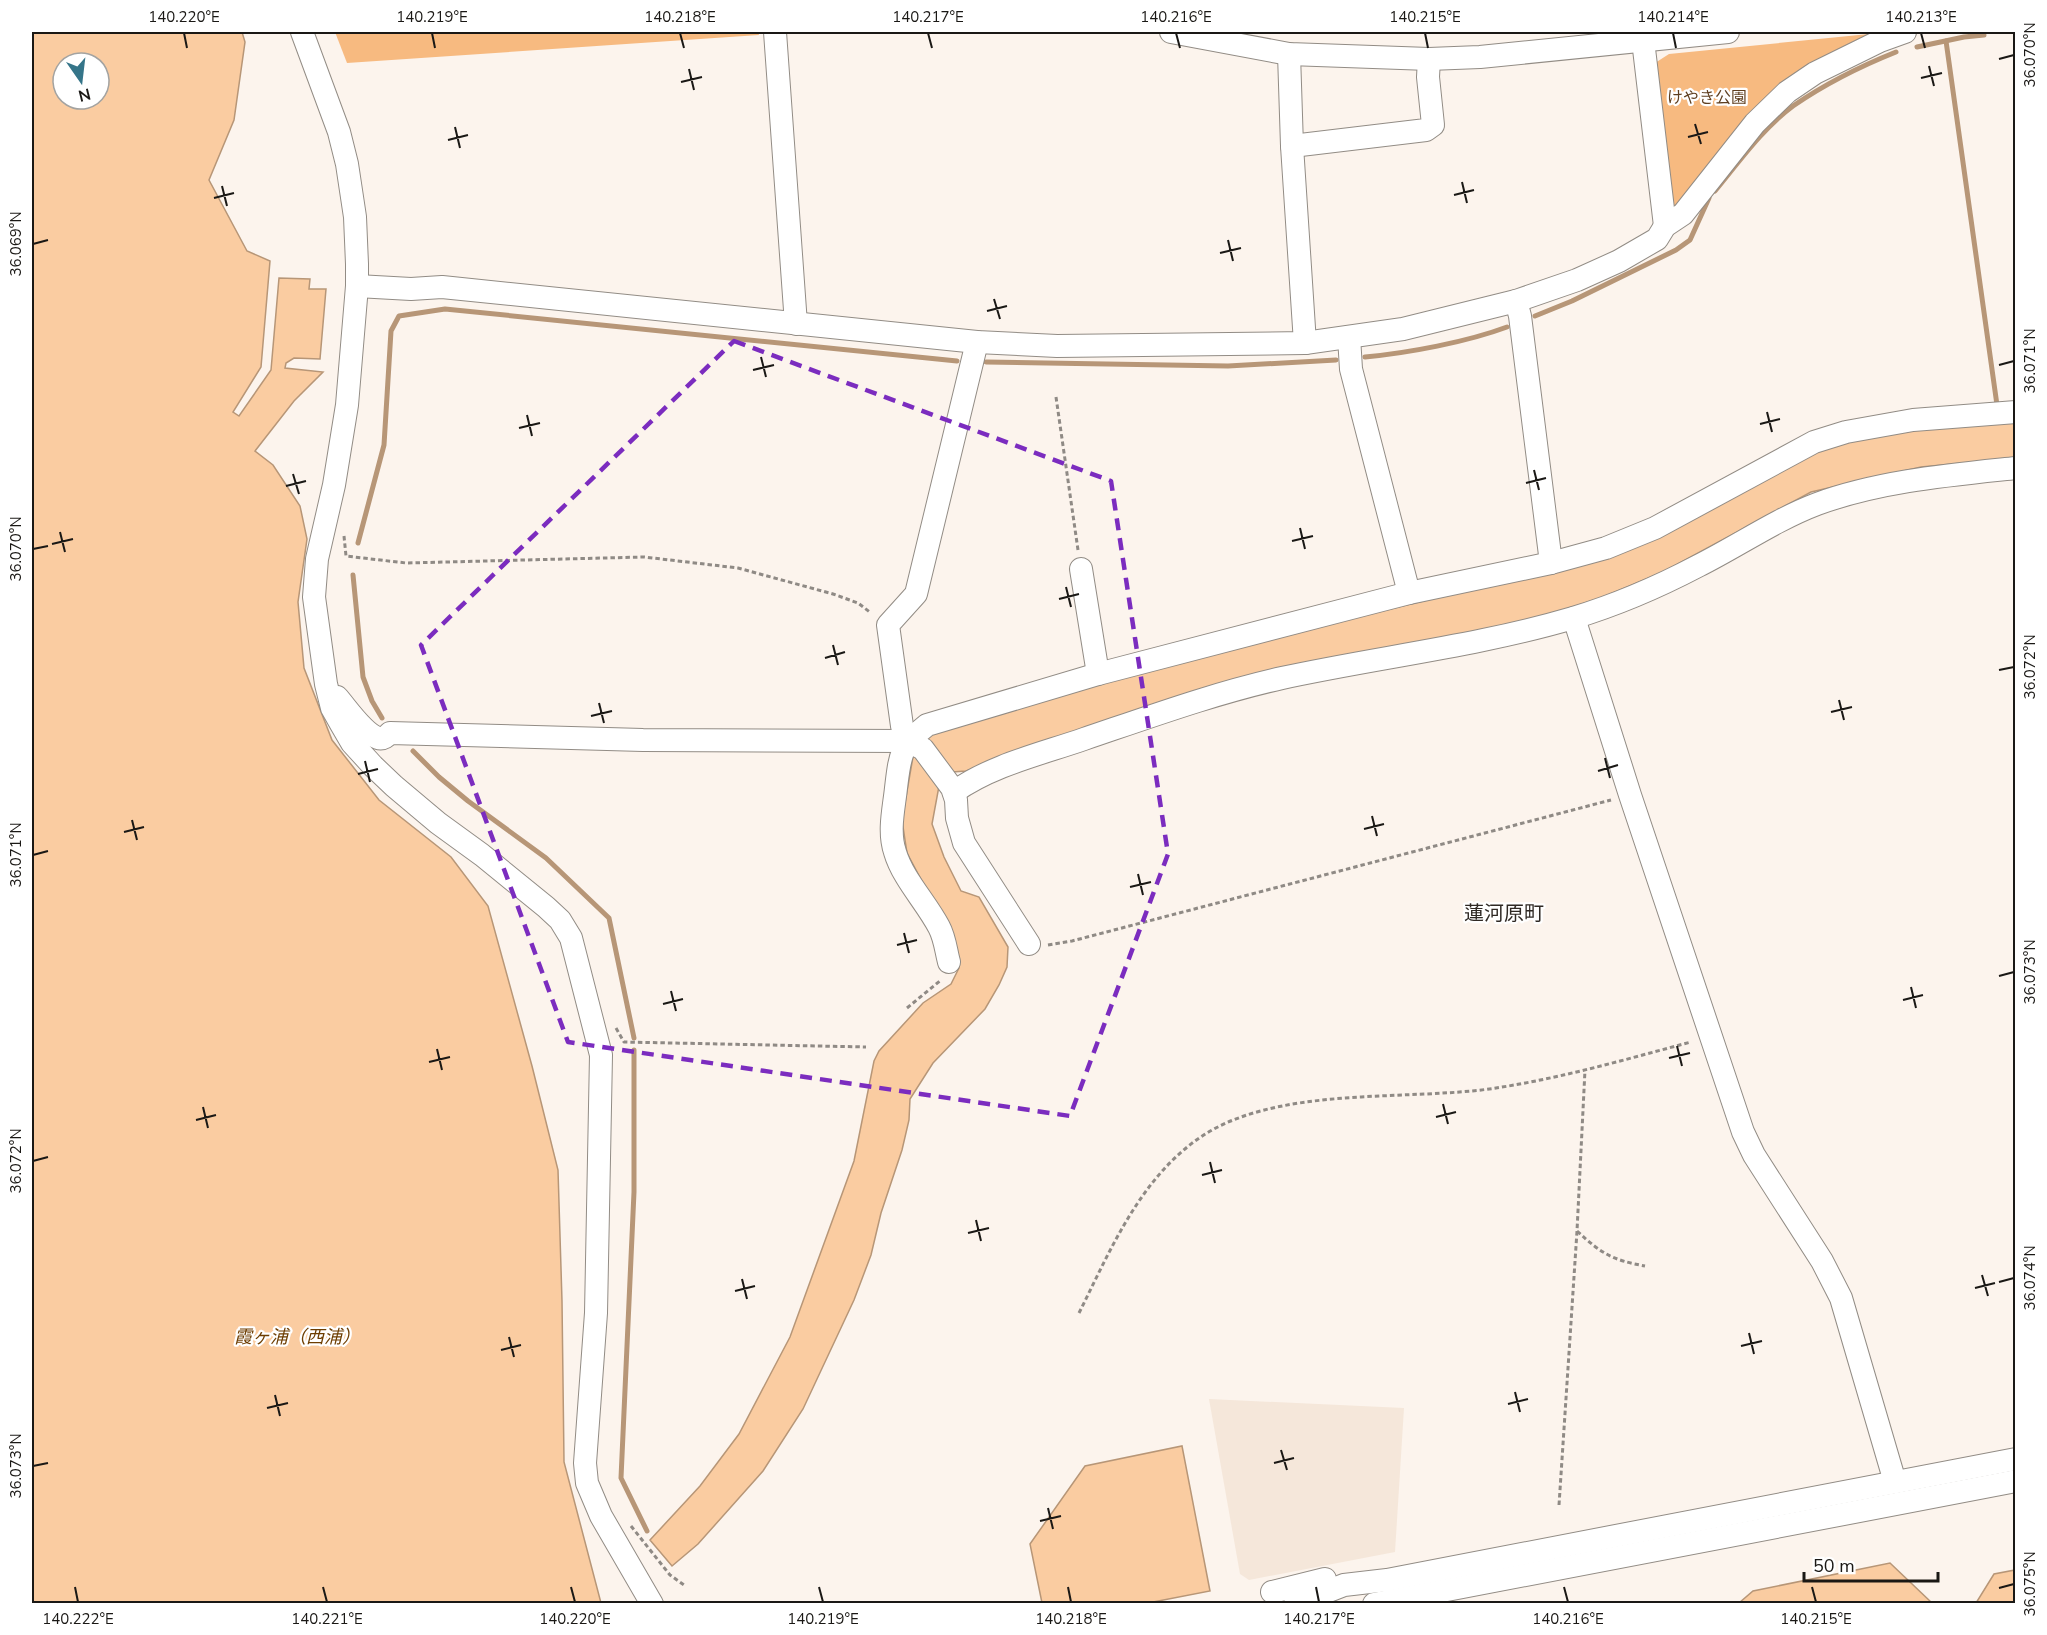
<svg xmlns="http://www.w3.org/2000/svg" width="2047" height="1635" font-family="'Nunito Sans','Noto Sans JP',sans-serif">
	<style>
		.built { fill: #f5e7da }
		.green { fill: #f7ba80 }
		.water { fill: #facca1; stroke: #b79677; stroke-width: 1.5; fill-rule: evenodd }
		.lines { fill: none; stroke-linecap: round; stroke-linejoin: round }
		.stream { stroke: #b79677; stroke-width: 5 }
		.minor-casing { stroke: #928c85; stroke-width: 24 }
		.path { stroke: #8f8a85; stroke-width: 3; stroke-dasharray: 4.5 3; stroke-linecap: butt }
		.minor { stroke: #fff; stroke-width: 22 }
		.marked { fill: none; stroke: #7b2cbf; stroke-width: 4.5; stroke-dasharray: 12 8; stroke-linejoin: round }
		.ticks { fill: none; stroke: #1a1815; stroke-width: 2 }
		.labels { text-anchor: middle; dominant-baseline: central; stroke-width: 4.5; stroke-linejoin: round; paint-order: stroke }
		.park-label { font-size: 16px; fill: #5f3f20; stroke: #fff }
		.water-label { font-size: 18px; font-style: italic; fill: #6d3d00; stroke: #fff }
		.quarter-label { font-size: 20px; fill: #2f2924; stroke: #fff }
		.neatline { fill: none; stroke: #1a1815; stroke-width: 2 }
		.ticks-label { font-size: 15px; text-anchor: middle; fill: #1a1815 }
	</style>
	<rect width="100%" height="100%" fill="#fcf4ed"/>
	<!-- built -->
	<polygon class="built" points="1209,1399 1404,1408 1395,1552 1249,1580 1240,1574"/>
	<!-- green -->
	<g class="green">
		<polygon points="335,32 758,32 759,35 347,63"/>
		<polygon points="1879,33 1795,76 1685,205 1672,206 1655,63 1669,54"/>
	</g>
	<!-- water -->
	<g class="water">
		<path d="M 32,32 L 242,32 L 245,42 L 234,120 L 209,180 L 247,251 L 270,261 L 261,367 L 233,412 L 239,416 L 271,370 L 279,278 L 310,279 L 309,289 L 326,289 L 320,359 L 294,358 L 286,363 L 285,368 L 323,372 L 294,401 L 255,451 L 273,465 L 300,506 L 307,539 L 298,602 L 304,668 L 332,740 L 379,800 L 451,857 L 488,906 L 532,1066 L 558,1170 L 562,1301 L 564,1462 L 601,1603 L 32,1603 ZM 63,63 L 99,63 L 99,99 L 63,99 Z"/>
		<polygon points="2015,419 2015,458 1921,467 1811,492 1663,572 1601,598 1535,619 1351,656 1269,670 966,771 952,772 939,786 932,824 944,857 961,891 979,897 1008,947 1007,967 999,985 985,1009 933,1063 910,1099 909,1120 902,1150 881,1213 871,1255 854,1300 803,1409 763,1471 698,1544 672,1566 650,1540 700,1486 739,1434 790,1337 854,1161 874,1061 879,1051 923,1003 951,984 959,968 950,926 924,885 907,853 902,820 914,751 927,734 1141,669 1568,566 1803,455 1885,432"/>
		<polygon points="1182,1446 1210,1591 1148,1603 1042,1603 1030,1544 1085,1466"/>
		<polygon points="1890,1563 1932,1603 1739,1603 1753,1591"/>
		<polygon points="2015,1570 2015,1603 1976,1603 1994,1574"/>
	</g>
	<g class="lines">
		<!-- stream -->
		<g class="stream">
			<polyline points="1946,41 1997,405"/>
			<polyline points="1917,47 1964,37 1984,35"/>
			<path d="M 1715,191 C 1739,162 1763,128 1793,106 C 1825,84 1861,66 1896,52"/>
			<polyline points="1535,316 1572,301 1676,250 1690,240 1709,198"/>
			<path d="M 1365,357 C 1408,353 1467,342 1507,327"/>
			<polyline points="986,362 1228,366 1336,360"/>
			<polyline points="358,543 384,445 391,331 399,316 445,309 957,361"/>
			<polyline points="353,575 363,677 372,701 382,718"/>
			<polyline points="413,751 439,777 468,801 546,858 609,918 634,1038"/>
			<polyline points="634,1050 634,1192 621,1478 647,1531"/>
		</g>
		<defs>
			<g id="minor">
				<polyline points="302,32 339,132 347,164 355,217 357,264 357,286 347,405 334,485 317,559 314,597 326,684 332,708 341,724 352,743 373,766 394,786 438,823 482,855 546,907 560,920 571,938 601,1055 596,1313 585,1463 587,1483 601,1516 652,1604"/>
				<polyline points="775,32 796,324"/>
				<polyline points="1171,32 1289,54 1429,59 1480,57 1728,32"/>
				<polyline points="1642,32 1665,226"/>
				<polyline points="1289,54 1292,146 1305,343"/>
				<polyline points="1292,146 1426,130 1433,125 1428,77 1429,59"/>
				<polyline points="357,286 411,289 442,287 977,342 1057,346 1305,343 1403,329 1516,301 1577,280 1619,261 1657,239 1665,226 1683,214 1755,123 1787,92 1815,73 1880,41 1905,32"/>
				<polyline points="1516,301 1520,316 1551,563"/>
				<polyline points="1349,337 1351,369 1409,593"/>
				<polyline points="1081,569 1098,674"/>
				<polyline points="1574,618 1630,795 1743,1132 1754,1155 1822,1261 1841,1298 1895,1482"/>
				<path d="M 337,697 C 347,708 363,733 378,738 C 383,740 387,736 390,733 L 643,740 L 908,741 L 923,749 L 952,788 L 956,800 L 957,818 L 964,843 L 1029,944"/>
				<polyline points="908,741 902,726 888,625 916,594 977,342"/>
				<path d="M 954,792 C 992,765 1041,754 1084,739 C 1149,717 1215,693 1282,678 C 1379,657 1478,646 1573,618 C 1616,605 1658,587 1698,566 C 1738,546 1775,520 1817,504 C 1880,481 1950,475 2016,468"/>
				<path d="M 949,962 C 946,951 945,938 939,927 C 926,902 903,879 895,852 C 888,831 894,808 896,788 C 900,755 900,746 927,725 L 1098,674 L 1409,593 L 1551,563 L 1606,548 L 1655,528 L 1814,442 L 1846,432 L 1913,420 L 2016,412"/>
				<polyline points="1272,1592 1325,1579"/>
				<polyline points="1295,1604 1344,1585 1387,1580 2016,1459"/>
				<polyline points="1374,1604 2016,1481"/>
			</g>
		</defs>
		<!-- minor casing -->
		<use href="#minor" class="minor-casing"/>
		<!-- path -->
		<g class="path">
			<polyline points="1056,397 1078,550"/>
			<polyline points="344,536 346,556 406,563 644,557 738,568 833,594 858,603 871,613"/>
			<polyline points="1048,945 1072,941 1611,800"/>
			<polyline points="907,1008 941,980"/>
			<polyline points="616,1028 624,1042 866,1047"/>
			<path d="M 1577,1231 C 1602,1254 1612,1260 1645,1266"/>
			<path d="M 1079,1313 C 1110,1251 1138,1183 1195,1141 C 1272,1084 1405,1102 1496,1088 C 1562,1078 1627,1059 1691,1042"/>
			<polyline points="1559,1505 1577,1231 1585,1070"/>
			<polyline points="631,1526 670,1575 684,1585"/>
		</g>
		<!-- minor -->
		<use href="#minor" class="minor"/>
	</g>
	<!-- marked area -->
	<path class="marked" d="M 734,341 L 1111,481 L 1168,854 L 1070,1116 L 568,1042 L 421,645 Z"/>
	<!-- ticks -->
	<path class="ticks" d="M 184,33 L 187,48M 432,33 L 435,48M 680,33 L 684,48M 928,33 L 932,48M 1176,33 L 1180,48M 1425,33 L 1428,48M 1673,33 L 1676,48M 1921,33 L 1925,48M 1999,59 L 2014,55M 1929,66 L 1934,86M 689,69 L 694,90M 1921,78 L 1942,73M 681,82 L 702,77M 1695,124 L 1701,144M 455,127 L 460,148M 1688,137 L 1708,132M 448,140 L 468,135M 1462,182 L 1467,203M 222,186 L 227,206M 1454,195 L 1474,190M 214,198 L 234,193M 1228,240 L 1233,261M 33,244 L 48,240M 1220,253 L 1241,248M 994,299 L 1000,319M 987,311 L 1007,306M 761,357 L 766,377M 1999,365 L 2014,361M 753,370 L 774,365M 1767,412 L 1772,432M 527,415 L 532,436M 1760,424 L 1780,419M 519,428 L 540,423M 1534,470 L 1539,490M 293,474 L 299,494M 1526,483 L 1546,478M 286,486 L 306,481M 1300,528 L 1305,549M 60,532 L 65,552M 1292,541 L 1313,536M 52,544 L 73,539M 33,549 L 48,546M 1066,587 L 1071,607M 1059,599 L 1079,594M 833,645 L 838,665M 825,658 L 845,652M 1999,670 L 2014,667M 1839,700 L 1844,720M 599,703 L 604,723M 1831,712 L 1852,707M 591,716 L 612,711M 1605,758 L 1610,778M 365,761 L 370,782M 1598,771 L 1618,765M 358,774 L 378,769M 1372,816 L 1377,836M 132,820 L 137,840M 1364,829 L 1384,824M 124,832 L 144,827M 33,855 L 48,851M 1138,874 L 1143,895M 1130,887 L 1151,882M 904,933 L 909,953M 897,945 L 917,940M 1999,976 L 2014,972M 1911,987 L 1916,1008M 671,991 L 676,1011M 1903,1000 L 1923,995M 663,1004 L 683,999M 1677,1046 L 1682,1066M 437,1049 L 442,1070M 1669,1058 L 1690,1053M 429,1062 L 450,1057M 1443,1104 L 1448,1124M 203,1107 L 208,1128M 1436,1117 L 1456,1112M 196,1120 L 216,1115M 33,1161 L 48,1157M 1210,1162 L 1215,1183M 1202,1175 L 1222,1170M 976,1220 L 981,1241M 968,1233 L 989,1228M 1982,1275 L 1988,1296M 742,1279 L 747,1299M 1999,1282 L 2014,1278M 1975,1288 L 1995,1283M 735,1291 L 755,1286M 1749,1333 L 1754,1354M 509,1337 L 514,1357M 1741,1346 L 1762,1341M 501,1350 L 521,1345M 1515,1392 L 1520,1412M 275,1395 L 280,1416M 1508,1404 L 1528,1399M 267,1408 L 288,1403M 1281,1450 L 1287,1470M 1274,1463 L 1294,1458M 33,1466 L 48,1463M 1048,1508 L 1053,1529M 1040,1521 L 1061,1516M 75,1587 L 78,1602M 323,1587 L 327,1602M 571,1587 L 575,1602M 819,1587 L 823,1602M 1068,1587 L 1071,1602M 1316,1587 L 1319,1602M 1564,1587 L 1568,1602M 1812,1587 L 1816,1602M 1999,1588 L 2014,1584"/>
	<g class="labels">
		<!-- park labels -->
		<g class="park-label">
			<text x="1707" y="98">けやき公園</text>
		</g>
		<!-- water labels -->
		<g class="water-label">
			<text x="297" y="1337">霞ヶ浦（西浦）</text>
		</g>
		<!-- quarter labels -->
		<g class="quarter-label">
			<text x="1504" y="913">蓮河原町</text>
		</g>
	</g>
	<!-- border -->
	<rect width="2047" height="1635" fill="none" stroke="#ffffff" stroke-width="66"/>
	<!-- north arrow -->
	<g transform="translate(81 81) rotate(166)"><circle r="28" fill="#ffffff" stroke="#a3a3a1" stroke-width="1.5"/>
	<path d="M0-4.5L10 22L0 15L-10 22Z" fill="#357589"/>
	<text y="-9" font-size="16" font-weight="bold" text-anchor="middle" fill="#1a1815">N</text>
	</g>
	<!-- scale -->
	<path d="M1804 1572v9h134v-9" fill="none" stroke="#1a1815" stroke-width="3"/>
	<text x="1813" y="1572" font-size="18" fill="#1a1815" stroke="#ffffff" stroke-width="4.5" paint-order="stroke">50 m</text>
	<rect x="33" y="33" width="1981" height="1569" class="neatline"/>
	<g class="ticks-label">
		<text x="184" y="22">140.220°E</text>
		<text x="432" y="22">140.219°E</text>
		<text x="680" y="22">140.218°E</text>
		<text x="928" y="22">140.217°E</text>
		<text x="1176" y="22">140.216°E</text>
		<text x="1425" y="22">140.215°E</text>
		<text x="1673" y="22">140.214°E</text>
		<text x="1921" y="22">140.213°E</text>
		<text transform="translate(2030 55) rotate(-90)" y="5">36.070°N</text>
		<text transform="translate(16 244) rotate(-90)" y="5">36.069°N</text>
		<text transform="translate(2030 361) rotate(-90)" y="5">36.071°N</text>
		<text transform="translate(16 549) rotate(-90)" y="5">36.070°N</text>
		<text transform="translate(2030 667) rotate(-90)" y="5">36.072°N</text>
		<text transform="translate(16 855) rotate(-90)" y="5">36.071°N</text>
		<text transform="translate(2030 972) rotate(-90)" y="5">36.073°N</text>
		<text transform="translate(16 1161) rotate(-90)" y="5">36.072°N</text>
		<text transform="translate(2030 1278) rotate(-90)" y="5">36.074°N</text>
		<text transform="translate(16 1466) rotate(-90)" y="5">36.073°N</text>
		<text transform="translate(2030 1584) rotate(-90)" y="5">36.075°N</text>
		<text x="78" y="1624">140.222°E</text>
		<text x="327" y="1624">140.221°E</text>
		<text x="575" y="1624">140.220°E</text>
		<text x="823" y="1624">140.219°E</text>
		<text x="1071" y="1624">140.218°E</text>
		<text x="1319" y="1624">140.217°E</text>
		<text x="1568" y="1624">140.216°E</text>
		<text x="1816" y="1624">140.215°E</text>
	</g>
</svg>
